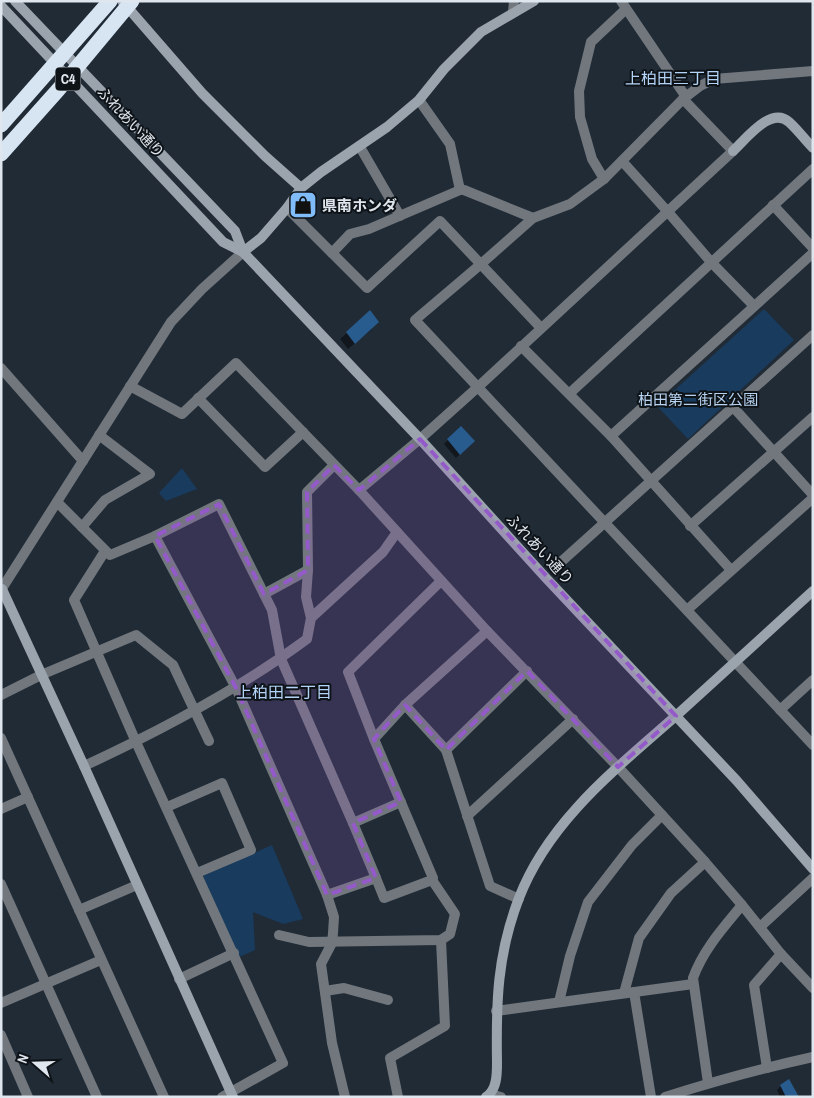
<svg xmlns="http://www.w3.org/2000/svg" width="814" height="1098" font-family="'Archivo Narrow','Noto Sans JP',sans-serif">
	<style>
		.green { fill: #193b5d }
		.shadow { fill: #0007 }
		.building { fill: #285c8e }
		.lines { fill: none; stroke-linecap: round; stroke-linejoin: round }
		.street { stroke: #72777d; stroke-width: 10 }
		.secondary { stroke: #9ba3ad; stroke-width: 10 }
		.highway { stroke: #d7e5f3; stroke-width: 15 }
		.marked { fill: #945aca; fill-opacity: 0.2; stroke: #945aca; stroke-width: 4; stroke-dasharray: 10 6; stroke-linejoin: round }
		.labels { text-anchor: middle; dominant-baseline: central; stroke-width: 4; stroke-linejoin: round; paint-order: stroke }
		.shield { fill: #0e1318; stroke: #a0a7ad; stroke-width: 1 }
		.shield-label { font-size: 14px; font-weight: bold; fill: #dfe6ed }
		.street-label { font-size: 15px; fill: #dfe6ed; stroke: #0e1318 }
		.poi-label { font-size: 15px; font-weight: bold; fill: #dfe6ed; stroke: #0e1318; text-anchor: start }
		.park-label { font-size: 15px; fill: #b7d3f1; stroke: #0e1318 }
		.neighbourhood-label { font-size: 16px; fill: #b3d3f6; stroke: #0e1318 }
	</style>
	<rect width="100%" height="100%" fill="#202b36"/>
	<!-- green -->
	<g class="green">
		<polygon points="764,309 794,340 688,439 657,406"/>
		<polygon points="182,468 197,489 166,501 159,493"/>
		<polygon points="272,845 303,919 283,924 253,912 255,950 237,958 202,882 204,875"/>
	</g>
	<!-- shadow -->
	<g class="shadow">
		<polygon points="372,329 348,349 340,339 347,333"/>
		<polygon points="461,427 473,441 456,458 444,444"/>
		<polygon points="781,1086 798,1097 780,1097 777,1090"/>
	</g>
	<!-- building -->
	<g class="building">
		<polygon points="370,310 379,322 355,344 346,332"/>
		<polygon points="461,426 475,441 460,455 447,439"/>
		<polygon points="789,1079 799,1097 786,1097 780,1085"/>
	</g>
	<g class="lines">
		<!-- street -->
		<g class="street">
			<polyline points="621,1 686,97"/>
			<polyline points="513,12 514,1"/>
			<polyline points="813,71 714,79 700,86 683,99 604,179 570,204 533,218 481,264 415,320 813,745"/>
			<polyline points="419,100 450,144 460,190"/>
			<polyline points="360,147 400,216"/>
			<polyline points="622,161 668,212 711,262 754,306"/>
			<polyline points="604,179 592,159 580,117 579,91 591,42 626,9"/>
			<polyline points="773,205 813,248"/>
			<polyline points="287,208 332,253 350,234 369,229 460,190 464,190 533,218"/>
			<polyline points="332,253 367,288 440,221 541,328"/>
			<polyline points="521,346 611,436 731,570"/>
			<polyline points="1,368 83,461"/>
			<polyline points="130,386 182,414 236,363 359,490 487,631 618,767 705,862 742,905 781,954 813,988"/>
			<polyline points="570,393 813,169"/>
			<polyline points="198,398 265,467 303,432"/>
			<polyline points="733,407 813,495"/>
			<polyline points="611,436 813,253"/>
			<polyline points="359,490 420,439 478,387 733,151 683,99"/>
			<polyline points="57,502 110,555 155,536 236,688 327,895 334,917 333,933 332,943 321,964 332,1043 345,1097"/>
			<polyline points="690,526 813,417"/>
			<polyline points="82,527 105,500 150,474 99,435"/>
			<polyline points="155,536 219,504 272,610 281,659 353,823 376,878"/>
			<polyline points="105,551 74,600 136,742 283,1063 222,1097"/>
			<polyline points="562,561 813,335"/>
			<polyline points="1,590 171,322 202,289 243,252"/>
			<polyline points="264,594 308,570"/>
			<polyline points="687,610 813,498"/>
			<polyline points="311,618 306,597 308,570 307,492 334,465"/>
			<polyline points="1,695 41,675 136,635 173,665 209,741"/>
			<polyline points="405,705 446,750 490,886 519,899"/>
			<polyline points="780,710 813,680"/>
			<polyline points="1,738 164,1097"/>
			<polyline points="374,739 348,672 441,581"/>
			<polyline points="446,750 527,671"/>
			<path d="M 84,766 C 162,730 238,690 307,639 L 311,618 L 383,552 L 397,532"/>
			<polyline points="167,807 222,783 251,850 197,873"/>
			<polyline points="1,809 28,797"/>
			<polyline points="467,816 573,719"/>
			<polyline points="353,823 401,802"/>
			<polyline points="1,884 97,1097"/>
			<polyline points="327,895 376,878 384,898 432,880 433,878 374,739 405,705 487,631"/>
			<polyline points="79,910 137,885"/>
			<polyline points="760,927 813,878"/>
			<polyline points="279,935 309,942 441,940 450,934 455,914 432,880"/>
			<polyline points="179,979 234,953"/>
			<polyline points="325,991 344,988 388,1000"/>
			<polyline points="634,992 651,1097"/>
			<polyline points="624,993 639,938 671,893 705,862"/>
			<polyline points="559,1002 570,956 588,902 632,845 662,815"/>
			<polyline points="1,1003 101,960"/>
			<polyline points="496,1011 693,984"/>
			<polyline points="1,1035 28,1097"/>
			<polyline points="767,1068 754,985 781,954"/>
			<path d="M 708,1083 L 693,978 C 703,950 723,928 742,905"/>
			<polyline points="490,1094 501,1097"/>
			<polyline points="398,1097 390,1058 445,1026 441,940"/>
			<path d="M 665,1097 C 714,1081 763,1068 813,1057"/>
		</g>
		<!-- secondary -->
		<g class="secondary">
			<polyline points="15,1 235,231 243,252"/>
			<polyline points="122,1 202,93 265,156 301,188"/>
			<polyline points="1,6 223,242 243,252 420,439 546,578 737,781 813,869"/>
			<path d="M 733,151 C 747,138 771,106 789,122 C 798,130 805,140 813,148"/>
			<polyline points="243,252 261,238 287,208 301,188 321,172 387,127 419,100 444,69 481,32 534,1"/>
			<polyline points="2,589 84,766 233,1097"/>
			<path d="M 486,1097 C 497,1090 497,1074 497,1063 C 496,1003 497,955 519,898 C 549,820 617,768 678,714 C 723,673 768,632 813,591"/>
		</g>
		<!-- highway -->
		<g class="highway">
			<polyline points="1,125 110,1"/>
			<polyline points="1,154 58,90 132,1"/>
		</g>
	</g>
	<!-- marked area -->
	<path class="marked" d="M 420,439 L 676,716 L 618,767 L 527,671 L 446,750 L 405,705 L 374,739 L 401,802 L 353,823 L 376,878 L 327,895 L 236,688 L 155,536 L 219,504 L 264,594 L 308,570 L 307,492 L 334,465 L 359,490 Z"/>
	<!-- icons -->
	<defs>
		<symbol id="shop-square" viewBox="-11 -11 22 22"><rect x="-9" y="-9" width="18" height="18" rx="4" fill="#81bcfa" stroke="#0e1318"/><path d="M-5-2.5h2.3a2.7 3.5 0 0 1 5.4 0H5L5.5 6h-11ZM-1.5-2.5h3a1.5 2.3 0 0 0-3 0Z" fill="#111"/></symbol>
	</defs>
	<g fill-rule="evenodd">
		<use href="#shop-square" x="287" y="189" width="32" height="32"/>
	</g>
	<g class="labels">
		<!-- shield labels -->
		<rect class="shield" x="55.5" y="67.5" width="25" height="23" rx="4"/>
		<g class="shield-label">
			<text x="68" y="79">C4</text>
		</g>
		<!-- street labels -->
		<g class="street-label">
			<text transform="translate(131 122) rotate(47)">ふれあい通り</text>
			<text transform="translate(540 549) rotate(47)">ふれあい通り</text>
		</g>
		<!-- poi labels -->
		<g class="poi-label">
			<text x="322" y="205">県南ホンダ</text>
		</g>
		<!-- park labels -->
		<g class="park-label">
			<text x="698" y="399">柏田第二街区公園</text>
		</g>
		<!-- neighbourhood labels -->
		<g class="neighbourhood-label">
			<text x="673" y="78">上柏田三丁目</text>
			<text x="284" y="692">上柏田二丁目</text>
		</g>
	</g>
	<!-- border -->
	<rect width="814" height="1098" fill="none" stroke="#dfe6ed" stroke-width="5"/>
	<!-- north arrow -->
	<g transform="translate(35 1063) rotate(290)" stroke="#0e1318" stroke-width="4" paint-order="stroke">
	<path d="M0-4L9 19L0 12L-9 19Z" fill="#dfe6ed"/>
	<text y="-8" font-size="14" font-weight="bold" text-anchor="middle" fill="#dfe6ed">N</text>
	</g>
</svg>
